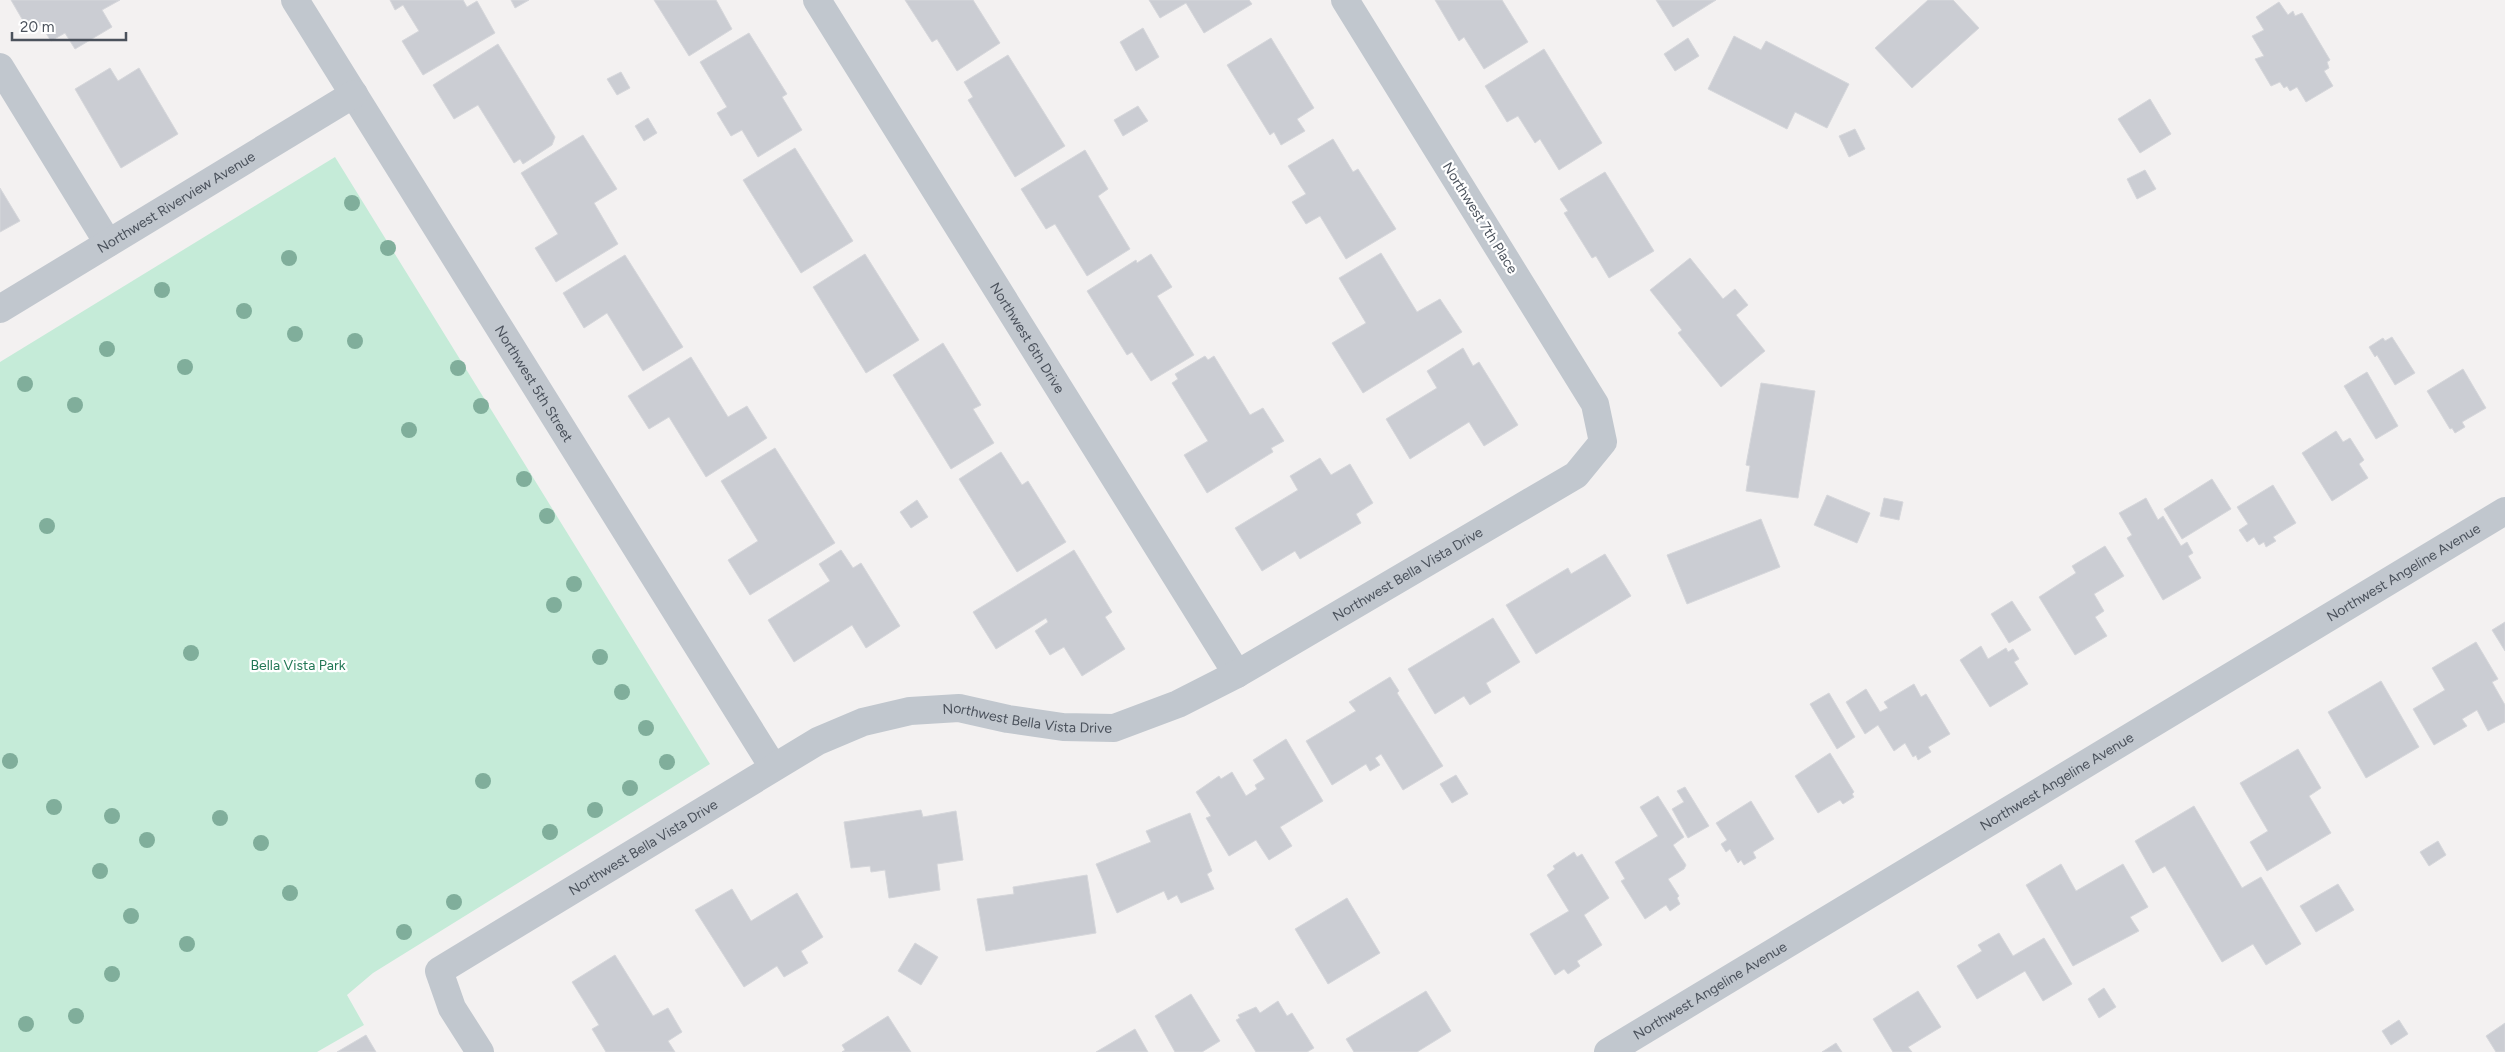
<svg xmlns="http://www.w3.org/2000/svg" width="2505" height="1052" font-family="Figtree,sans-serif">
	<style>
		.green { fill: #c5ebd8 }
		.building { fill: #cbcdd3; stroke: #d6d7db }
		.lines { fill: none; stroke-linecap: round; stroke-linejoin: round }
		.minor { stroke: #c1c7ce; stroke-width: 28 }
		.tree { fill: #80ae9b }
		.labels { text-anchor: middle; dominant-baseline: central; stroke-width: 4.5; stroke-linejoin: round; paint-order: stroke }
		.street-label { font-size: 14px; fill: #4b525c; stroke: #fff }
		.park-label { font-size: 14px; fill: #275; stroke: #fff }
	</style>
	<rect width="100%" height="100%" fill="#f3f1f1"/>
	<!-- green -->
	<polygon class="green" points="335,157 710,764 373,973 347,995 364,1025 317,1052 0,1052 0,362"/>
	<!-- building -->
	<g class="building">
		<polygon points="11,0 120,0 102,10 112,27 75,49 65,33 51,41 41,25 29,31"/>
		<polygon points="390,0 463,0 467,7 477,1 495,33 423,75 402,41 419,31 403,5 395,10"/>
		<polygon points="511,0 529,0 515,8"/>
		<polygon points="654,0 716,0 732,29 689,56"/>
		<polygon points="905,0 973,0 1000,43 957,71 937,39 932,42"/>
		<polygon points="1149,0 1249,0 1252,4 1204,33 1186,3 1160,18"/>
		<polygon points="1435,0 1502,0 1528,42 1484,69 1464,37 1459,41"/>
		<polygon points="1656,0 1716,0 1673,27"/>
		<polygon points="1928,0 1953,0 1979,28 1912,88 1875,48"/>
		<polygon points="2279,2 2288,15 2293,11 2295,16 2302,13 2330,60 2327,62 2329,68 2324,71 2333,86 2306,102 2297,87 2290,91 2287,86 2284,88 2280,82 2271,86 2255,59 2264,56 2252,36 2264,30 2256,17"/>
		<polygon points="1143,28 1159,57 1136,71 1120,42"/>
		<polygon points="749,33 787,94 782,97 802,130 758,157 742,130 731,136 717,113 727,107 700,62"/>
		<polygon points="1734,36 1761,50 1766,41 1849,84 1827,128 1795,112 1787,129 1708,89"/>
		<polygon points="1271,38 1314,108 1297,119 1305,131 1281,145 1274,132 1270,135 1227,65"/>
		<polygon points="1688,38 1699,56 1675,71 1664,54"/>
		<polygon points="498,44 555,137 552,145 523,164 520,159 514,163 478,105 454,119 433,85"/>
		<polygon points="1544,49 1602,143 1559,170 1540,139 1535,143 1518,116 1507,122 1485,86"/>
		<polygon points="1008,55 1065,146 1015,177 968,100 973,97 964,82"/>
		<polygon points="110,68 118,81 139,68 178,134 121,168 75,89"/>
		<polygon points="621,72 630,88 617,95 607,79"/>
		<polygon points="2150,99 2171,134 2140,153 2118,119"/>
		<polygon points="1138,106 1148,121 1123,136 1114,120"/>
		<polygon points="648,118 657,133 644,141 635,126"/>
		<polygon points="1855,129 1865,149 1849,157 1839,136"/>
		<polygon points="583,135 617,189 594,203 618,244 556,282 535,248 558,234 521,173"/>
		<polygon points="1333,139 1353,172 1358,169 1396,229 1346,259 1320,216 1306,224 1292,202 1306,194 1288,166"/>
		<polygon points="795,148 853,241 801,273 743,180"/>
		<polygon points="1085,150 1108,189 1098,196 1130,249 1087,276 1055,224 1046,229 1021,189"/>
		<polygon points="2145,170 2156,189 2137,199 2127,179"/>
		<polygon points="1605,172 1654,251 1609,278 1596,256 1592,258 1564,213 1568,211 1560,199"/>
		<polygon points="0,188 20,221 0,232"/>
		<polygon points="1381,253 1417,312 1440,299 1462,332 1363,393 1332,343 1366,323 1339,278"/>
		<polygon points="865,254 919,340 866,373 813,287"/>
		<polygon points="1151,254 1172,287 1157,296 1194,355 1151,381 1132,352 1127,355 1087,291 1136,260 1137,263"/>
		<polygon points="625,255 683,347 643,371 607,313 584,328 563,293"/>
		<polygon points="1690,258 1723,299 1735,289 1748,305 1736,315 1765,351 1721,387 1678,333 1682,330 1650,290"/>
		<polygon points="2392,337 2415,373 2395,385 2377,355 2375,357 2369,347 2383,338 2385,341"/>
		<polygon points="943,343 981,405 973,409 994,443 951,469 893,375"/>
		<polygon points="1463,348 1473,366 1479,362 1518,425 1484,446 1469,422 1410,459 1386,419 1437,388 1427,371"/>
		<polygon points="1205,356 1208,360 1214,356 1250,415 1263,408 1284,441 1271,448 1273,452 1207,493 1184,455 1208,441 1172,383 1178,379 1175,374"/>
		<polygon points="691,357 728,417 747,406 767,438 706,477 669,417 649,429 628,396"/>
		<polygon points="2463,369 2486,408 2462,422 2465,427 2455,433 2452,428 2450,429 2427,391"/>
		<polygon points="2367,372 2398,426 2376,439 2344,386"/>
		<polygon points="1761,383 1815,391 1798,498 1746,491 1750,466 1746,465"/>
		<polygon points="2336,431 2343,442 2350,438 2364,460 2359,464 2368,478 2332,501 2302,453"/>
		<polygon points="775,448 835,543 750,595 728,560 758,541 721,481"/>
		<polygon points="1001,452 1022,485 1028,481 1066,542 1017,572 959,479"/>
		<polygon points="1320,458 1331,475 1350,464 1373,503 1356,514 1361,523 1300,559 1295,551 1262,571 1235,528 1298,490 1290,476"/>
		<polygon points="2212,479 2231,509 2182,539 2164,509"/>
		<polygon points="2273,485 2296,523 2273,537 2276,541 2266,547 2264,542 2259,545 2254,537 2247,542 2239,530 2248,524 2237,507"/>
		<polygon points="1827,495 1870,513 1857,543 1814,525"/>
		<polygon points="1884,498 1903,502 1899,520 1880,516"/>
		<polygon points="2146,498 2158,520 2163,516 2181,546 2187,542 2193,553 2188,556 2201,578 2163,600 2127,538 2132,535 2119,513"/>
		<polygon points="917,500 928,517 911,528 900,512"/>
		<polygon points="1761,519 1780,567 1687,604 1667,555"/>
		<polygon points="2105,546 2124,576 2094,594 2104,611 2095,617 2107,636 2075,655 2039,597 2076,573 2072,566"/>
		<polygon points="841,550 853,568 861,563 900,626 866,648 852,625 794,662 768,620 830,581 819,564"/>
		<polygon points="1074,550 1112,612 1105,617 1125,649 1082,676 1064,647 1050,655 1035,631 1048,622 1046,618 996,649 973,612"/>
		<polygon points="1605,554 1631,596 1536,654 1506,605 1568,568 1571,574"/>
		<polygon points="2012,601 2031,630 2009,643 1991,614"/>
		<polygon points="1493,618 1520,662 1486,683 1491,692 1470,705 1464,696 1435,714 1408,669"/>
		<polygon points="2505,622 2505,651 2492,630"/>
		<polygon points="2476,642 2498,679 2492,682 2505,705 2505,722 2488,731 2477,710 2462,719 2467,726 2434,745 2413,709 2445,690 2432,668"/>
		<polygon points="1981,646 1988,659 2006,648 2008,652 2013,649 2019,659 2014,662 2028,684 1990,707 1960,660"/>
		<polygon points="1390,677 1399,691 1397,693 1443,766 1403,790 1381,754 1375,758 1380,765 1370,771 1366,764 1332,785 1306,741 1356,711 1349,702"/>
		<polygon points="2381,681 2419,747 2366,778 2328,712"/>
		<polygon points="1914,684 1921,697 1926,694 1950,734 1928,747 1931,752 1918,760 1916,755 1913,757 1905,743 1894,751 1878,725 1865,734 1846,702 1866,689 1880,712 1888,708 1884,702"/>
		<polygon points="1829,693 1855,737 1837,749 1810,704"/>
		<polygon points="1286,739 1323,801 1280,827 1292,846 1269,860 1256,840 1229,856 1206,818 1211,816 1196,792 1219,776 1221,779 1232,772 1246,796 1257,789 1255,785 1265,779 1253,760"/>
		<polygon points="2298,749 2321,788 2309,796 2331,833 2267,871 2250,842 2268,831 2240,783"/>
		<polygon points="1830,753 1854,792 1852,794 1854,797 1843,804 1840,800 1818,813 1795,776"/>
		<polygon points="1456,775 1468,794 1452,803 1440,784"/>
		<polygon points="1685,787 1709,826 1688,838 1672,809 1684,802 1677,791"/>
		<polygon points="1658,796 1684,837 1673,845 1686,865 1684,869 1668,879 1679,896 1677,898 1680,904 1670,911 1666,905 1645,919 1621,881 1625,879 1615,862 1658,836 1640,807"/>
		<polygon points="1751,801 1774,839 1753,852 1756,858 1744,865 1741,860 1738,863 1730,849 1726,852 1721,844 1727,840 1716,823"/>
		<polygon points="2194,806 2242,888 2261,877 2301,944 2266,965 2253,944 2222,962 2165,866 2153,873 2135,841"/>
		<polygon points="921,810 923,817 956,811 963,860 937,864 940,890 889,898 885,870 871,872 870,866 851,868 844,822"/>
		<polygon points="1190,813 1212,871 1207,874 1214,889 1181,903 1177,895 1168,900 1164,891 1117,913 1096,864 1151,842 1146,831"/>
		<polygon points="2438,841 2446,855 2429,866 2420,852"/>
		<polygon points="1574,852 1577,857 1582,854 1609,898 1584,915 1602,945 1577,961 1580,966 1568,974 1564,969 1555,975 1530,934 1569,911 1547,875 1555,869 1553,866"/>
		<polygon points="2061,864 2076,891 2123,864 2148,907 2130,917 2139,931 2073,966 2026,885"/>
		<polygon points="1087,875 1096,933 986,951 977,899 1014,894 1013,887"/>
		<polygon points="2338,884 2354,910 2316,932 2300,906"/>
		<polygon points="732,889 751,921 797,893 823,937 801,951 808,963 784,977 777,966 744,987 695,910"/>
		<polygon points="1347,898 1380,953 1328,984 1295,929"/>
		<polygon points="1999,933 2013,956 2044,938 2072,984 2043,1001 2025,971 1977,999 1957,966 1982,951 1978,945"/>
		<polygon points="915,943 938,957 921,985 898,971"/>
		<polygon points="615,955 653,1016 668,1008 682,1032 668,1041 675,1052 606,1052 592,1029 599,1025 572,982"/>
		<polygon points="2104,988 2116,1007 2099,1018 2088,999"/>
		<polygon points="1426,991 1451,1031 1417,1052 1354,1052 1346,1039"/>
		<polygon points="1918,991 1941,1027 1908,1047 1912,1052 1893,1052 1873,1019"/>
		<polygon points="1191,994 1220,1041 1202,1052 1175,1052 1155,1016"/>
		<polygon points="1278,1001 1287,1016 1292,1013 1314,1048 1307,1052 1256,1052 1236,1020 1240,1018 1238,1015 1256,1007 1260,1013"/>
		<polygon points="888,1016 911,1052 842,1052 845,1050 842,1045"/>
		<polygon points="2399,1020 2408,1034 2391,1045 2382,1031"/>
		<polygon points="2505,1023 2505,1052 2496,1052 2486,1036"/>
		<polygon points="1135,1029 1148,1052 1096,1052"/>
		<polygon points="366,1035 376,1052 337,1052"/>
		<polygon points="1836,1043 1842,1052 1822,1052"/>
	</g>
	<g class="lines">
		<!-- minor -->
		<g class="minor">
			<path id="s1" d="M 295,0 L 773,767"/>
			<path id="s2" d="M 817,0 L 1237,674"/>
			<polyline points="0,67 108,243"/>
			<path id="s3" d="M 0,309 L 354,94"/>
			<path id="s4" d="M 480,1052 L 452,1008 L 439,971 L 818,741 L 863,722 L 910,711 L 959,708 L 1008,719 L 1063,727 L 1114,728 L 1178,704 L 1237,674 L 1576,475 L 1603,442 L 1595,404 L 1345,0"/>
			<path id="s5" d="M 1608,1052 L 2505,511"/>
		</g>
	</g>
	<!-- trees -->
	<g class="tree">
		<circle cx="352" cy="203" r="8"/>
		<circle cx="388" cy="248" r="8"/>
		<circle cx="289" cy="258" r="8"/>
		<circle cx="162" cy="290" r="8"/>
		<circle cx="244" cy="311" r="8"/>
		<circle cx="295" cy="334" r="8"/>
		<circle cx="355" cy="341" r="8"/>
		<circle cx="107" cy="349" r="8"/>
		<circle cx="185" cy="367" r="8"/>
		<circle cx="458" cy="368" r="8"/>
		<circle cx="25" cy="384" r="8"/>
		<circle cx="75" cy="405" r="8"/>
		<circle cx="481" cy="406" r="8"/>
		<circle cx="409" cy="430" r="8"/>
		<circle cx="524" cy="479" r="8"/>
		<circle cx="547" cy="516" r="8"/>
		<circle cx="47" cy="526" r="8"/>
		<circle cx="574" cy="584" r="8"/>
		<circle cx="554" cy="605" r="8"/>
		<circle cx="191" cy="653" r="8"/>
		<circle cx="600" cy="657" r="8"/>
		<circle cx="622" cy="692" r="8"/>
		<circle cx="646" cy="728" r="8"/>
		<circle cx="10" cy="761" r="8"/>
		<circle cx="667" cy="762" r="8"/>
		<circle cx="483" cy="781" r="8"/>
		<circle cx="630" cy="788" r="8"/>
		<circle cx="54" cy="807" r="8"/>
		<circle cx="595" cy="810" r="8"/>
		<circle cx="112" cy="816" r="8"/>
		<circle cx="220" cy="818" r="8"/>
		<circle cx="550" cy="832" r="8"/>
		<circle cx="147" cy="840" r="8"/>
		<circle cx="261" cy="843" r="8"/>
		<circle cx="100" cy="871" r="8"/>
		<circle cx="290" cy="893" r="8"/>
		<circle cx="454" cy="902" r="8"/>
		<circle cx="131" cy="916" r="8"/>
		<circle cx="404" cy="932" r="8"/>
		<circle cx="187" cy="944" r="8"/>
		<circle cx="112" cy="974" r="8"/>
		<circle cx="76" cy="1016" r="8"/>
		<circle cx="26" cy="1024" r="8"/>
	</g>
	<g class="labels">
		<!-- street labels -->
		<g class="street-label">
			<text stroke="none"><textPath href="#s3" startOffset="206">Northwest Riverview Avenue</textPath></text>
			<text transform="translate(1480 218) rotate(58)">Northwest 7th Place</text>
			<text stroke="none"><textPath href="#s2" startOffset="398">Northwest 6th Drive</textPath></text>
			<text stroke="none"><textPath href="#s1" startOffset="452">Northwest 5th Street</textPath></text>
			<text stroke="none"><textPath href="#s5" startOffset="929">Northwest Angeline Avenue</textPath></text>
			<text stroke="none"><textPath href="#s4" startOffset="1170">Northwest Bella Vista Drive</textPath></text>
			<text stroke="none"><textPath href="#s4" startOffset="750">Northwest Bella Vista Drive</textPath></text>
			<text stroke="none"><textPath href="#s5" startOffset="524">Northwest Angeline Avenue</textPath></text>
			<text stroke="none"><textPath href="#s4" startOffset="330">Northwest Bella Vista Drive</textPath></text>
			<text stroke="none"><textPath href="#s5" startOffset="119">Northwest Angeline Avenue</textPath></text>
		</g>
		<!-- park labels -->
		<g class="park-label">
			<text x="298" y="665">Bella Vista Park</text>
		</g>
	</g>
	<!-- scale -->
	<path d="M12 32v8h114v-8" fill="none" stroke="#4b525c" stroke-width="2.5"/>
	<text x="20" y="32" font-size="15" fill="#4b525c" stroke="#ffffff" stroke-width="4" paint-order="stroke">20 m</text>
</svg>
